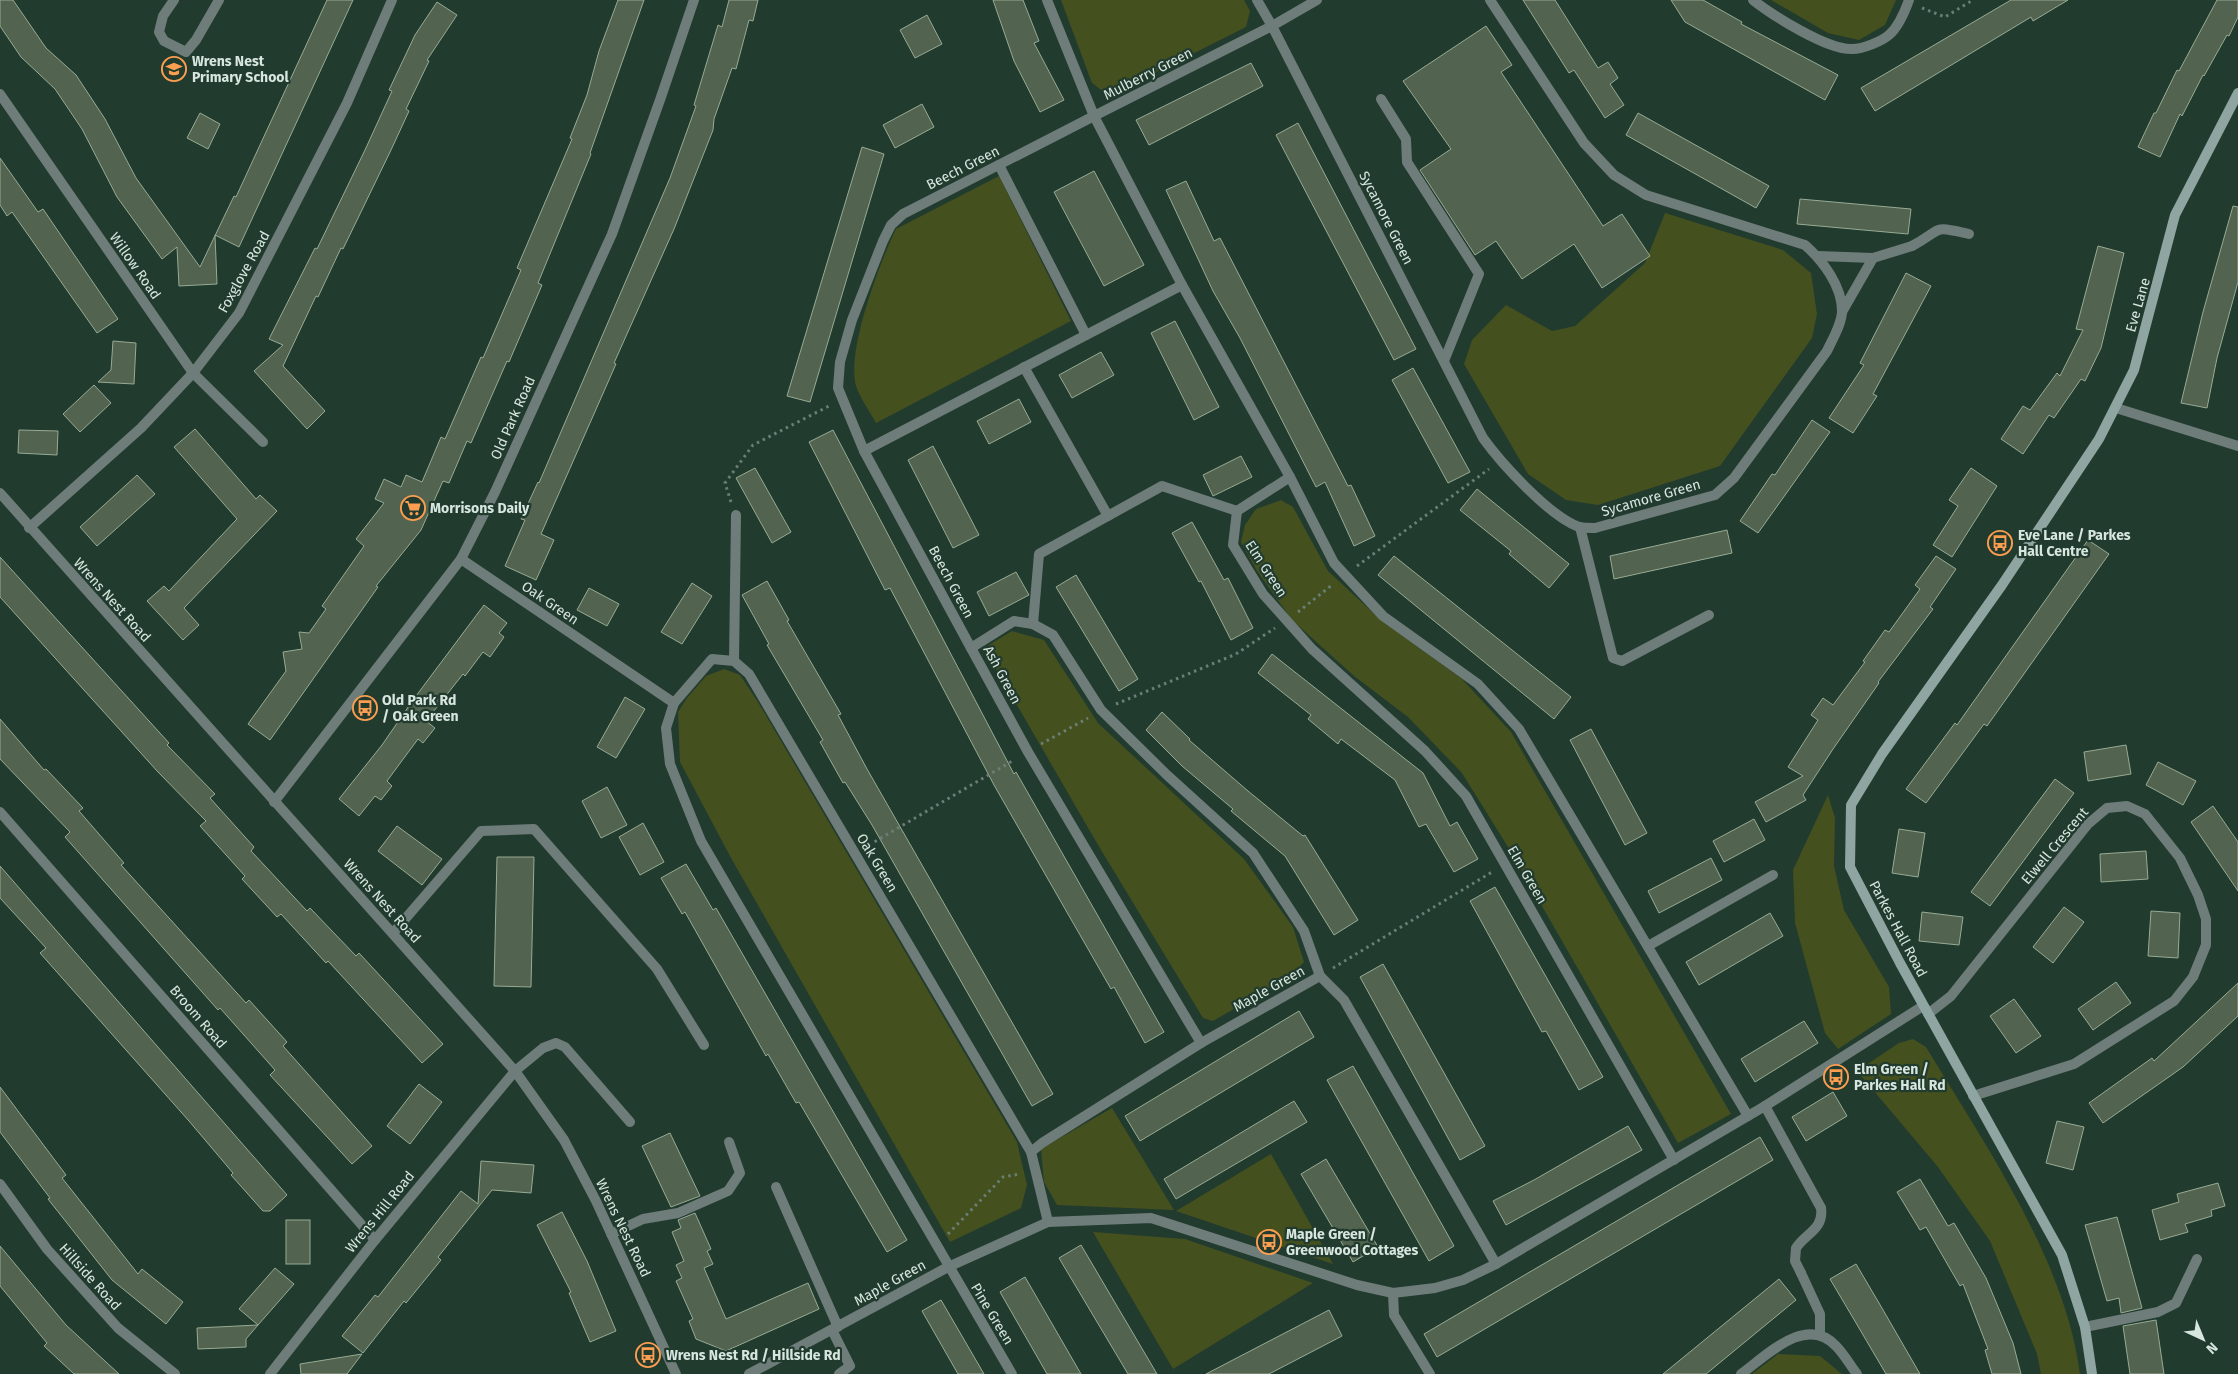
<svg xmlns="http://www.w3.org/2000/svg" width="2238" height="1374" font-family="'Fira Sans',sans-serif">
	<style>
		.green { fill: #44501e }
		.building { fill: #52634f; stroke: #98ab94 }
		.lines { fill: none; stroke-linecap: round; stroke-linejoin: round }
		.path { stroke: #6a7f75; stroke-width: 3; stroke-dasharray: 2.5 4; stroke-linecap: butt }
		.lane { stroke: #6f7d7a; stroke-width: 10 }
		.street { stroke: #6f7d7a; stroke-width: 10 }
		.secondary { stroke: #8ea5a1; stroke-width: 10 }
		.labels { text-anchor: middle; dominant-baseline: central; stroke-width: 4.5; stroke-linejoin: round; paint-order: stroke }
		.poi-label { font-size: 14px; font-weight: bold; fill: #d7e6de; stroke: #223b2f; text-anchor: start }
		.street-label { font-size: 14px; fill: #d7e6de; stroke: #223b2f }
	</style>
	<rect width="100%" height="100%" fill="#223b2f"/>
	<!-- green -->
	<g class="green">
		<polygon points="1061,0 1244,0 1250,11 1246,27 1109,96 1092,83"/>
		<polygon points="1771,0 1896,0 1885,25 1859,40 1828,33"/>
		<path d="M 999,176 L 1071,321 L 876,423 C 870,412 860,398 856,386 C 846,351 880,262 896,229 Z"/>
		<polygon points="1665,213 1783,250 1811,273 1817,314 1812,338 1720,466 1598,505 1566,500 1528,474 1464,364 1472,340 1506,305 1552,331 1575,326 1645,263"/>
		<polygon points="1281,500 1293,507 1328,571 1382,621 1462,679 1511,732 1731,1114 1678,1143 1508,847 1462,773 1408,717 1354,676 1292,620 1257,571 1241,542 1245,525 1256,509"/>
		<polygon points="1012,631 1044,640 1098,723 1244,859 1293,927 1304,962 1289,977 1213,1021 1203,1018 1098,845 984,648"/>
		<polygon points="724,669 740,675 758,702 1017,1142 1027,1185 1021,1208 950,1242 731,858 680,762 678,712 687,698 706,676"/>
		<polygon points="1828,795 1835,818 1834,866 1844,910 1889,987 1891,1014 1838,1049 1825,1033 1795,923 1793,870"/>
		<path d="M 1913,1039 L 1926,1047 C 1985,1145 2065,1259 2080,1374 L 2041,1374 L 2037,1354 L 1990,1241 L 1938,1167 L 1857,1071 L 1899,1043 Z"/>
		<polygon points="1112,1108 1174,1210 1057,1205 1044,1182 1041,1149"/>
		<polygon points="1271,1154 1333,1264 1176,1211"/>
		<polygon points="1093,1232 1185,1239 1313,1283 1173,1369"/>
		<polygon points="1778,1354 1820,1356 1842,1374 1752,1374"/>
	</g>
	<!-- building -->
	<g class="building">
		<polygon points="0,0 13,0 46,48 76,75 105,119 136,178 200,267 234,196 236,197 327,0 353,0 239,247 215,235 217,284 179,286 177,247 162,259 117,197 82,129 55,89 21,57 0,26"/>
		<polygon points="618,0 644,0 590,153 591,154 538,283 542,285 509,362 507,361 471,443 467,441 449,483 443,481 421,530 376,586 378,587 270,740 248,724 286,671 283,652 302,649 299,632 309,633 326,609 322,606 364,546 356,539 384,503 375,499 384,479 401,487 406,475 422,482 441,437 445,439 481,357 483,358 521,270 517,268 572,139 570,138 587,95 599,51"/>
		<polygon points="729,0 758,0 753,21 749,20 736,69 732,68 714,119 713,130 674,229 614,363 616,364 541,534 554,540 536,580 505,566 525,520 521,519 538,482 539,483 670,178 696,106 694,105 718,25 722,27"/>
		<polygon points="993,0 1023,0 1039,41 1034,43 1064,100 1040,112 1014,61"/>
		<polygon points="1523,0 1555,0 1598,68 1608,62 1618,78 1610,84 1624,105 1605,118 1574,70 1569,73"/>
		<polygon points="1671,0 1703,0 1742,22 1741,24 1838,75 1825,100 1685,22"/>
		<polygon points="2011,0 2068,0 2033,21 2031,17 1875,111 1861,88"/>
		<polygon points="2217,0 2238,0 2238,17 2229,36 2227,35 2204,76 2203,75 2182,116 2180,114 2160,157 2138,147 2154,113 2156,113 2177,70 2179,71"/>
		<polygon points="437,2 457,15 427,60 429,61 406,109 409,111 391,150 343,249 341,248 318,297 316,296 283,366 325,411 307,429 254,371 283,345 269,339 315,248 317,249 365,150 392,91 389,90 415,35"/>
		<polygon points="927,15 942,44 915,58 900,30"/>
		<polygon points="1486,26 1512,65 1501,72 1603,226 1622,214 1650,256 1602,288 1574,244 1522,279 1496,241 1475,255 1420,170 1451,149 1403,81"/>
		<polygon points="1251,63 1263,86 1149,145 1136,120"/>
		<polygon points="922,104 934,127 895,148 883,125"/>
		<polygon points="200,113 220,124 208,149 187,138"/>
		<polygon points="1638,113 1769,186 1756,208 1626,135"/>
		<polygon points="1298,123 1416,349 1394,360 1276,135"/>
		<polygon points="862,147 884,154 810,402 787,396"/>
		<polygon points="0,158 38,212 43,209 118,319 97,333 12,212 7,216 0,205"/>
		<polygon points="1094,171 1144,265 1104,286 1054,192"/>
		<polygon points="1186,181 1214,241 1220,238 1348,486 1351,485 1375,536 1354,546 1325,482 1316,487 1240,338 1213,291 1166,190"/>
		<polygon points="1800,199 1911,209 1908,234 1797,224"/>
		<polygon points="2233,206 2238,207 2238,282 2217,358 2207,408 2181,403 2203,312"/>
		<polygon points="2098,246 2124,253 2101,348 2085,381 2081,379 2054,418 2049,415 2023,454 2001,439 2023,406 2030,410 2057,373 2060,376 2083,330 2076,329"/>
		<polygon points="1906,273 1931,286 1873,394 1877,396 1853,433 1829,418 1864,365 1860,363"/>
		<polygon points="1175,321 1219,407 1194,420 1151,333"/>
		<polygon points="113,341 136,343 134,384 98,382 111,370"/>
		<polygon points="1101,352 1114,375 1072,398 1059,375"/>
		<polygon points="1413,368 1470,472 1448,483 1392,380"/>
		<polygon points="94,385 111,403 80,432 63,414"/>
		<polygon points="1019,399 1031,422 989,444 977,421"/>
		<polygon points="1812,420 1830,432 1758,533 1740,521 1772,474 1775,475"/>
		<polygon points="195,429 256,499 260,495 277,511 184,608 199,625 183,640 147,601 164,586 169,591 237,519 174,447"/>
		<polygon points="19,430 58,431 57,455 18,453"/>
		<polygon points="833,430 1014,774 1016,772 1164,1032 1145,1043 1114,987 1111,989 994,785 890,588 885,590 809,442"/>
		<polygon points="933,446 979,535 953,548 908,460"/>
		<polygon points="1241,456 1252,477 1213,496 1203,475"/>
		<polygon points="755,468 791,532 772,543 736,478"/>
		<polygon points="1971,468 1997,486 1952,557 1933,545 1958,506 1949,500"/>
		<polygon points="137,475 155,494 97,546 80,527"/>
		<polygon points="1477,489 1569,564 1549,588 1509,554 1511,551 1460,510"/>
		<polygon points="1192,522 1224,580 1228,578 1253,628 1231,640 1201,581 1199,582 1172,533"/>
		<polygon points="1727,530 1732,553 1614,579 1610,556"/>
		<polygon points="2088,540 2109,554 1987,726 1984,724 1926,803 1906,789 1955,723 1957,725"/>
		<polygon points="1394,556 1571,697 1554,719 1378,575"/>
		<polygon points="1936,556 1956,569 1930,607 1933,609 1878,682 1879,683 1833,749 1803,795 1806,800 1766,822 1755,802 1803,776 1788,767 1818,720 1811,715 1823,698 1833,705 1865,662 1863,661 1885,630 1889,632 1920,589 1915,585"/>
		<polygon points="0,557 169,743 167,745 215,794 210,798 254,847 251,851 307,911 310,908 356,956 359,953 443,1044 422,1063 328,961 326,963 281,914 277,917 242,879 245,876 200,826 206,821 158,772 0,597"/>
		<polygon points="1016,572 1029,595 989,616 977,592"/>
		<polygon points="1076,575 1138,679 1119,691 1056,587"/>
		<polygon points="767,581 789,620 787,621 841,714 838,715 867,769 1053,1094 1032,1106 872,825 845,782 843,783 820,742 823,740 767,645 769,644 742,595"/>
		<polygon points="692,583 712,596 682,644 661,632"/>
		<polygon points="589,588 619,604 607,626 577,610"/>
		<polygon points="484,605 507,623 499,633 504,637 490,657 483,652 465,676 463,674 426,721 435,728 423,743 418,739 387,781 392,786 381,800 375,796 359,816 339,799 382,745 413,700"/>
		<polygon points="1272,654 1423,773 1450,826 1457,822 1478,859 1454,872 1426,824 1419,827 1395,780 1341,739 1338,744 1308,719 1311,715 1258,673"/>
		<polygon points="625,697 645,709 616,758 597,747"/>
		<polygon points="1162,712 1190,739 1189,740 1248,791 1303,836 1305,835 1358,920 1334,935 1285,856 1231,811 1233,809 1182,766 1146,730"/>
		<polygon points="0,719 44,770 46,769 83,808 79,811 124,863 121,865 246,1003 249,1000 287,1042 283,1046 372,1146 352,1164 270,1075 275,1070 220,1008 218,1010 65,837 70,832 0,759"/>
		<polygon points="1591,729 1647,833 1625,845 1570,740"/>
		<polygon points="2126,745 2131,774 2088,781 2084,752"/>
		<polygon points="2158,762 2196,781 2183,805 2146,785"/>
		<polygon points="2055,779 2074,793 1990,906 1971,892"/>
		<polygon points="607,787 627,825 601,838 582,801"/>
		<polygon points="2213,806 2238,842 2238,891 2191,822"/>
		<polygon points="1754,819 1765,840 1724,862 1713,841"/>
		<polygon points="643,823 664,862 640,875 619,837"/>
		<polygon points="397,826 442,859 422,885 378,851"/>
		<polygon points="1899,829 1925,833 1918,877 1892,873"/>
		<polygon points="2146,851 2148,879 2101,882 2100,854"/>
		<polygon points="497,857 534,857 531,987 494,986"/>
		<polygon points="1711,858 1722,880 1659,913 1648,891"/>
		<polygon points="686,864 713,910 716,908 907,1240 887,1252 799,1102 796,1103 768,1054 766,1056 685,912 682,914 661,878"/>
		<polygon points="0,866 287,1195 270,1211 263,1211 231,1175 233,1173 189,1121 40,953 46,948 0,898"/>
		<polygon points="1495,887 1603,1077 1579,1090 1546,1031 1542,1032 1470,901"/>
		<polygon points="2064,907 2084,922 2053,963 2033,947"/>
		<polygon points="2151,911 2180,913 2178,958 2148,956"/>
		<polygon points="1922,912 1963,917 1959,945 1919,941"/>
		<polygon points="1770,913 1783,936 1699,985 1686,962"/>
		<polygon points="1383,964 1485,1146 1460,1160 1360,977"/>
		<polygon points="2116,982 2131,1003 2093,1030 2078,1009"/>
		<polygon points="2238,983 2238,1016 2183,1067 2103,1123 2089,1103 2152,1058 2154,1061"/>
		<polygon points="2014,999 2041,1036 2016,1053 1990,1016"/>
		<polygon points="1299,1011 1314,1037 1140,1141 1125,1116"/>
		<polygon points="1804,1021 1818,1043 1755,1082 1741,1059"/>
		<polygon points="1353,1066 1454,1246 1429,1261 1327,1080"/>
		<polygon points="419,1084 442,1102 410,1144 387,1126"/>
		<polygon points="0,1087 66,1175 62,1178 138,1274 142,1269 183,1302 166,1324 112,1280 48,1199 50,1198 0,1132"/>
		<polygon points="1833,1092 1847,1116 1806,1141 1792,1117"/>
		<polygon points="1294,1101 1307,1122 1176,1199 1164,1179"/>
		<polygon points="2057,1121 2084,1127 2073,1170 2046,1163"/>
		<polygon points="1628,1126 1642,1150 1506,1225 1493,1201 1534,1180"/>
		<polygon points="670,1133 700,1196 671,1207 642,1146"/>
		<polygon points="1760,1137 1773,1160 1437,1357 1424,1334"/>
		<polygon points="1326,1159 1378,1247 1353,1262 1301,1174"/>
		<polygon points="481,1161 534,1165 531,1193 492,1190 438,1257 441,1260 406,1303 404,1301 363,1353 342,1336 375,1295 378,1297 461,1191 478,1204"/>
		<polygon points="1920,1179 1948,1226 1954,1223 1986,1278 2013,1343 2021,1374 1992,1374 1985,1350 1988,1349 1963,1284 1960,1286 1926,1227 1920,1230 1897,1192"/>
		<polygon points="2218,1183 2225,1206 2211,1210 2212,1216 2185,1224 2188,1232 2160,1240 2152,1210 2179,1202 2177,1194"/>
		<polygon points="562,1212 587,1261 616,1331 590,1342 569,1293 571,1292 537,1225"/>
		<polygon points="695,1213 711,1249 707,1251 713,1264 704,1268 726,1319 808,1283 819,1309 726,1351 696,1339 689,1321 693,1319 676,1281 682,1278 676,1265 684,1261 672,1232 681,1228 678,1220"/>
		<polygon points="2117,1217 2142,1308 2121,1313 2119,1298 2107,1301 2085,1225"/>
		<rect x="286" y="1220" width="24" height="44"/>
		<polygon points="1081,1245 1157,1374 1128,1374 1059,1258"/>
		<polygon points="0,1246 66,1325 119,1374 74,1374 44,1346 47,1343 0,1286"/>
		<polygon points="1856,1264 1879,1303 1920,1374 1886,1374 1859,1328 1830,1279"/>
		<polygon points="275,1268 294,1284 258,1325 239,1309"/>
		<polygon points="1025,1277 1081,1374 1047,1374 1000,1292"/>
		<polygon points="1779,1279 1796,1300 1706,1374 1663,1374"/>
		<polygon points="941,1300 984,1374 958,1374 922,1311"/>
		<polygon points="1329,1310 1342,1336 1269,1374 1206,1374"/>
		<polygon points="2156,1320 2164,1374 2130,1374 2123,1326"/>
		<polygon points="258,1325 246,1339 246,1347 198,1349 197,1328"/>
		<polygon points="362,1354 347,1374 301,1374 300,1364"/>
	</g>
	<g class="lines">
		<!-- path -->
		<g class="path">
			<polyline points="1922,8 1945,17 1973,0"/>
			<polyline points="731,502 725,483 753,445 829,406"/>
			<polyline points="1357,566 1489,469"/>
			<polyline points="1298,612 1332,585"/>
			<polyline points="1116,704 1236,654 1275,628"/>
			<polyline points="1041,744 1088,718"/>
			<polyline points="869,845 1014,760"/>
			<polyline points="1333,968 1492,872"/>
			<polyline points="948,1234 1003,1177 1020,1174"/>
		</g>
		<!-- lane -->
		<g class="lane">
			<polyline points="1381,99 1406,139 1407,162 1479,274 1444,361"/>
			<polyline points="999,165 1086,335"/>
			<path d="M 1912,246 C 1944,229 1930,225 1969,234"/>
			<polyline points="1024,367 1108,516"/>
			<polyline points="1580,527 1613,658 1622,661 1709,615"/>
			<polyline points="1033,624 1039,554 1162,486 1237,511"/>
			<polyline points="734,661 736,515"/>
			<polyline points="393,933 481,831 534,829 657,969 704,1045"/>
			<polyline points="515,1071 543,1048 556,1043 565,1047 630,1122"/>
			<polyline points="776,1187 838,1327"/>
			<polyline points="611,1234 643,1219 678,1213 728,1191 740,1173 729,1142"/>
			<path d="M 1801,1273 L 1795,1261 L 1796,1248 C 1806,1233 1824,1229 1821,1208"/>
			<polyline points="2085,1327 2158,1312 2176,1303 2197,1259"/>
			<polyline points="832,1330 850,1366 839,1374"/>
		</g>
		<!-- street -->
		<g class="street">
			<polyline points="174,0 163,16 159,32 164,41 186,52 196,40 219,0"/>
			<polyline points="1047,0 1094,116 1272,26 1257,0"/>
			<path d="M 1317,0 L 1272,26 L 1483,438 C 1501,463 1549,516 1579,527 C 1584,528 1590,528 1595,528 L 1715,495 L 1734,478 L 1827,351 C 1832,340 1842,324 1842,311 C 1842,286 1823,261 1805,245 L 1646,195 L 1614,175 L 1584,143 L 1490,0"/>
			<path d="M 1753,0 C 1772,15 1827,50 1852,49 C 1863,49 1883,41 1890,34 C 1899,26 1905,11 1909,0"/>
			<polyline points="0,94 193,373 263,442"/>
			<polyline points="1818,256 1873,258 1912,246"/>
			<polyline points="1842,312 1873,258"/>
			<polyline points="2116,408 2238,446"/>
			<polyline points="864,451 1182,285"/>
			<polyline points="0,493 515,1071 564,1140 596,1201 676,1374"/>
			<polyline points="29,528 141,428 193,373 239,313 347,103 392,0"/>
			<polyline points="461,559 674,703 666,728 670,764 701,841 1012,1374"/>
			<polyline points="971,648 864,451 838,388 840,362 852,320 883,241 891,225 903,214 1094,116 1182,285 1290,477"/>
			<polyline points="674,703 712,659 734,661 749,674 1031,1152"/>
			<polyline points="274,802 461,559 495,492 612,234 660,100 694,0"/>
			<polyline points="0,812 375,1240"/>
			<polyline points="1648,946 1773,875"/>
			<polyline points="1928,1014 1951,996 2088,824 2107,808 2127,806 2145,814 2180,858 2198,895 2206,919 2206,945 2193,977 2174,1001 2074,1064 1973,1096"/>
			<polyline points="1201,1043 1028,752 971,648 1014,621 1033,624 1053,635 1101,710 1167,775 1253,853 1304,931 1320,976"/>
			<polyline points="1765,1106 1821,1208"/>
			<polyline points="1674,1160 1466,796 1425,751 1312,649 1263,594 1233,545 1237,511 1290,477 1334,563 1383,616 1478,684 1519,729 1748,1116"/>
			<polyline points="0,1184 47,1249 118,1328 175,1374"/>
			<polyline points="1048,1222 1031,1152 1042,1143 1201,1043 1320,976 1344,1000 1496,1264"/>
			<polyline points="1801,1273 1820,1314 1820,1335"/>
			<polyline points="1393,1293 1394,1315 1430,1374"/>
			<polyline points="270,1374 375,1240 515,1071"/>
			<polyline points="749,1374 948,1267 1048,1222 1151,1218 1357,1285 1393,1293 1435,1288 1463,1280 1496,1264 1765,1106 1923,1006"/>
			<path d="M 1741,1374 C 1766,1356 1806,1314 1836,1346 C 1844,1354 1850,1365 1857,1374"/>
		</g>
		<!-- secondary -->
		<polyline class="secondary" points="2092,1374 2085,1327 2062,1255 1900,963 1850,867 1851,805 1882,754 2002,585 2099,439 2134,370 2175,215 2238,93"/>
	</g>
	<!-- icons -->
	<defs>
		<symbol id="school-ring" viewBox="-11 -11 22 22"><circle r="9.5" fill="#223b2f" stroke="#fb9e50" stroke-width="1.5"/><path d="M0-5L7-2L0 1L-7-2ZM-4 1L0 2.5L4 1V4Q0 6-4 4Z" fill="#fb9e50"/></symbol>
		<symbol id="supermarket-ring" viewBox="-11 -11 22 22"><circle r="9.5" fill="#223b2f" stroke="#fb9e50" stroke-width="1.5"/><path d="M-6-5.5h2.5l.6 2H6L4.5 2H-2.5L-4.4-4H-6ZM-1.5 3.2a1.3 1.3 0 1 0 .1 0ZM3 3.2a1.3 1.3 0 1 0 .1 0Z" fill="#fb9e50"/></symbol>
		<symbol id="bus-ring" viewBox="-11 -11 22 22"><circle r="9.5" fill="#223b2f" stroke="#fb9e50" stroke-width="1.5"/><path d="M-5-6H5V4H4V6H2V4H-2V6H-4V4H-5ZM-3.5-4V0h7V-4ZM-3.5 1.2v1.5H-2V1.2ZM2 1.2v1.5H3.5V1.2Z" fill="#fb9e50"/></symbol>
	</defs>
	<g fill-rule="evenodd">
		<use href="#school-ring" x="160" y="55" width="28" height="28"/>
		<use href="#supermarket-ring" x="399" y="494" width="28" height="28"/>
		<use href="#bus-ring" x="1986" y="529" width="28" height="28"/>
		<use href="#bus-ring" x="351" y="694" width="28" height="28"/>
		<use href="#bus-ring" x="1822" y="1063" width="28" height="28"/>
		<use href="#bus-ring" x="1255" y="1228" width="28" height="28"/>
		<use href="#bus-ring" x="634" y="1341" width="28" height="28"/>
	</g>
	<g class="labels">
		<!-- poi labels -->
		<g class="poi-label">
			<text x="192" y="61">Wrens Nest<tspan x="192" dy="16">Primary School</tspan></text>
			<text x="430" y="508">Morrisons Daily</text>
			<text x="2018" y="535">Eve Lane / Parkes<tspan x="2018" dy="16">Hall Centre</tspan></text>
			<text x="382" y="700">Old Park Rd<tspan x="382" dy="16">/ Oak Green</tspan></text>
			<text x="1854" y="1069">Elm Green /<tspan x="1854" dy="16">Parkes Hall Rd</tspan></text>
			<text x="1286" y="1234">Maple Green /<tspan x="1286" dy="16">Greenwood Cottages</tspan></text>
			<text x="666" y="1355">Wrens Nest Rd / Hillside Rd</text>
		</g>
		<!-- street labels -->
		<g class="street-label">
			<text transform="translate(1148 74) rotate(-27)">Mulberry Green</text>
			<text transform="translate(963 168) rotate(-27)">Beech Green</text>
			<text transform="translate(1386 218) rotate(63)">Sycamore Green</text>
			<text transform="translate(135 266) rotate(55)">Willow Road</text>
			<text transform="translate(244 272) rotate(-61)">Foxglove Road</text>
			<text transform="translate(2138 305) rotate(-74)">Eve Lane</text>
			<text transform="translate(513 418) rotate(-66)">Old Park Road</text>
			<text transform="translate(1651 498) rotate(-16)">Sycamore Green</text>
			<text transform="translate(1266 569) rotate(57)">Elm Green</text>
			<text transform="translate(951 582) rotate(62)">Beech Green</text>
			<text transform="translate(112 600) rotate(48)">Wrens Nest Road</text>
			<text transform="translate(550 603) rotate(34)">Oak Green</text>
			<text transform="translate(1002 675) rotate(62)">Ash Green</text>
			<text transform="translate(2055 846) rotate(-50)">Elwell Crescent</text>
			<text transform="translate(877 863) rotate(59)">Oak Green</text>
			<text transform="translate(1527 875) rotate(60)">Elm Green</text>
			<text transform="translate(382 901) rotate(48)">Wrens Nest Road</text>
			<text transform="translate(1898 929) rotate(62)">Parkes Hall Road</text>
			<text transform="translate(1269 989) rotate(-29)">Maple Green</text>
			<text transform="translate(198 1017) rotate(49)">Broom Road</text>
			<text transform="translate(380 1212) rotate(-51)">Wrens Hill Road</text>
			<text transform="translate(623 1228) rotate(64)">Wrens Nest Road</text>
			<text transform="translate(90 1277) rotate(48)">Hillside Road</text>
			<text transform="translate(890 1283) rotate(-29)">Maple Green</text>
			<text transform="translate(992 1314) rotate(59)">Pine Green</text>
		</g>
	</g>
	<!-- north arrow -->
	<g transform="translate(2203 1339) rotate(136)" stroke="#223b2f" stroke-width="4" paint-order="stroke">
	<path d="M0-4L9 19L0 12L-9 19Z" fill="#d7e6de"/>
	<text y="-8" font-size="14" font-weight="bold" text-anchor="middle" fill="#d7e6de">N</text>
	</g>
</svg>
